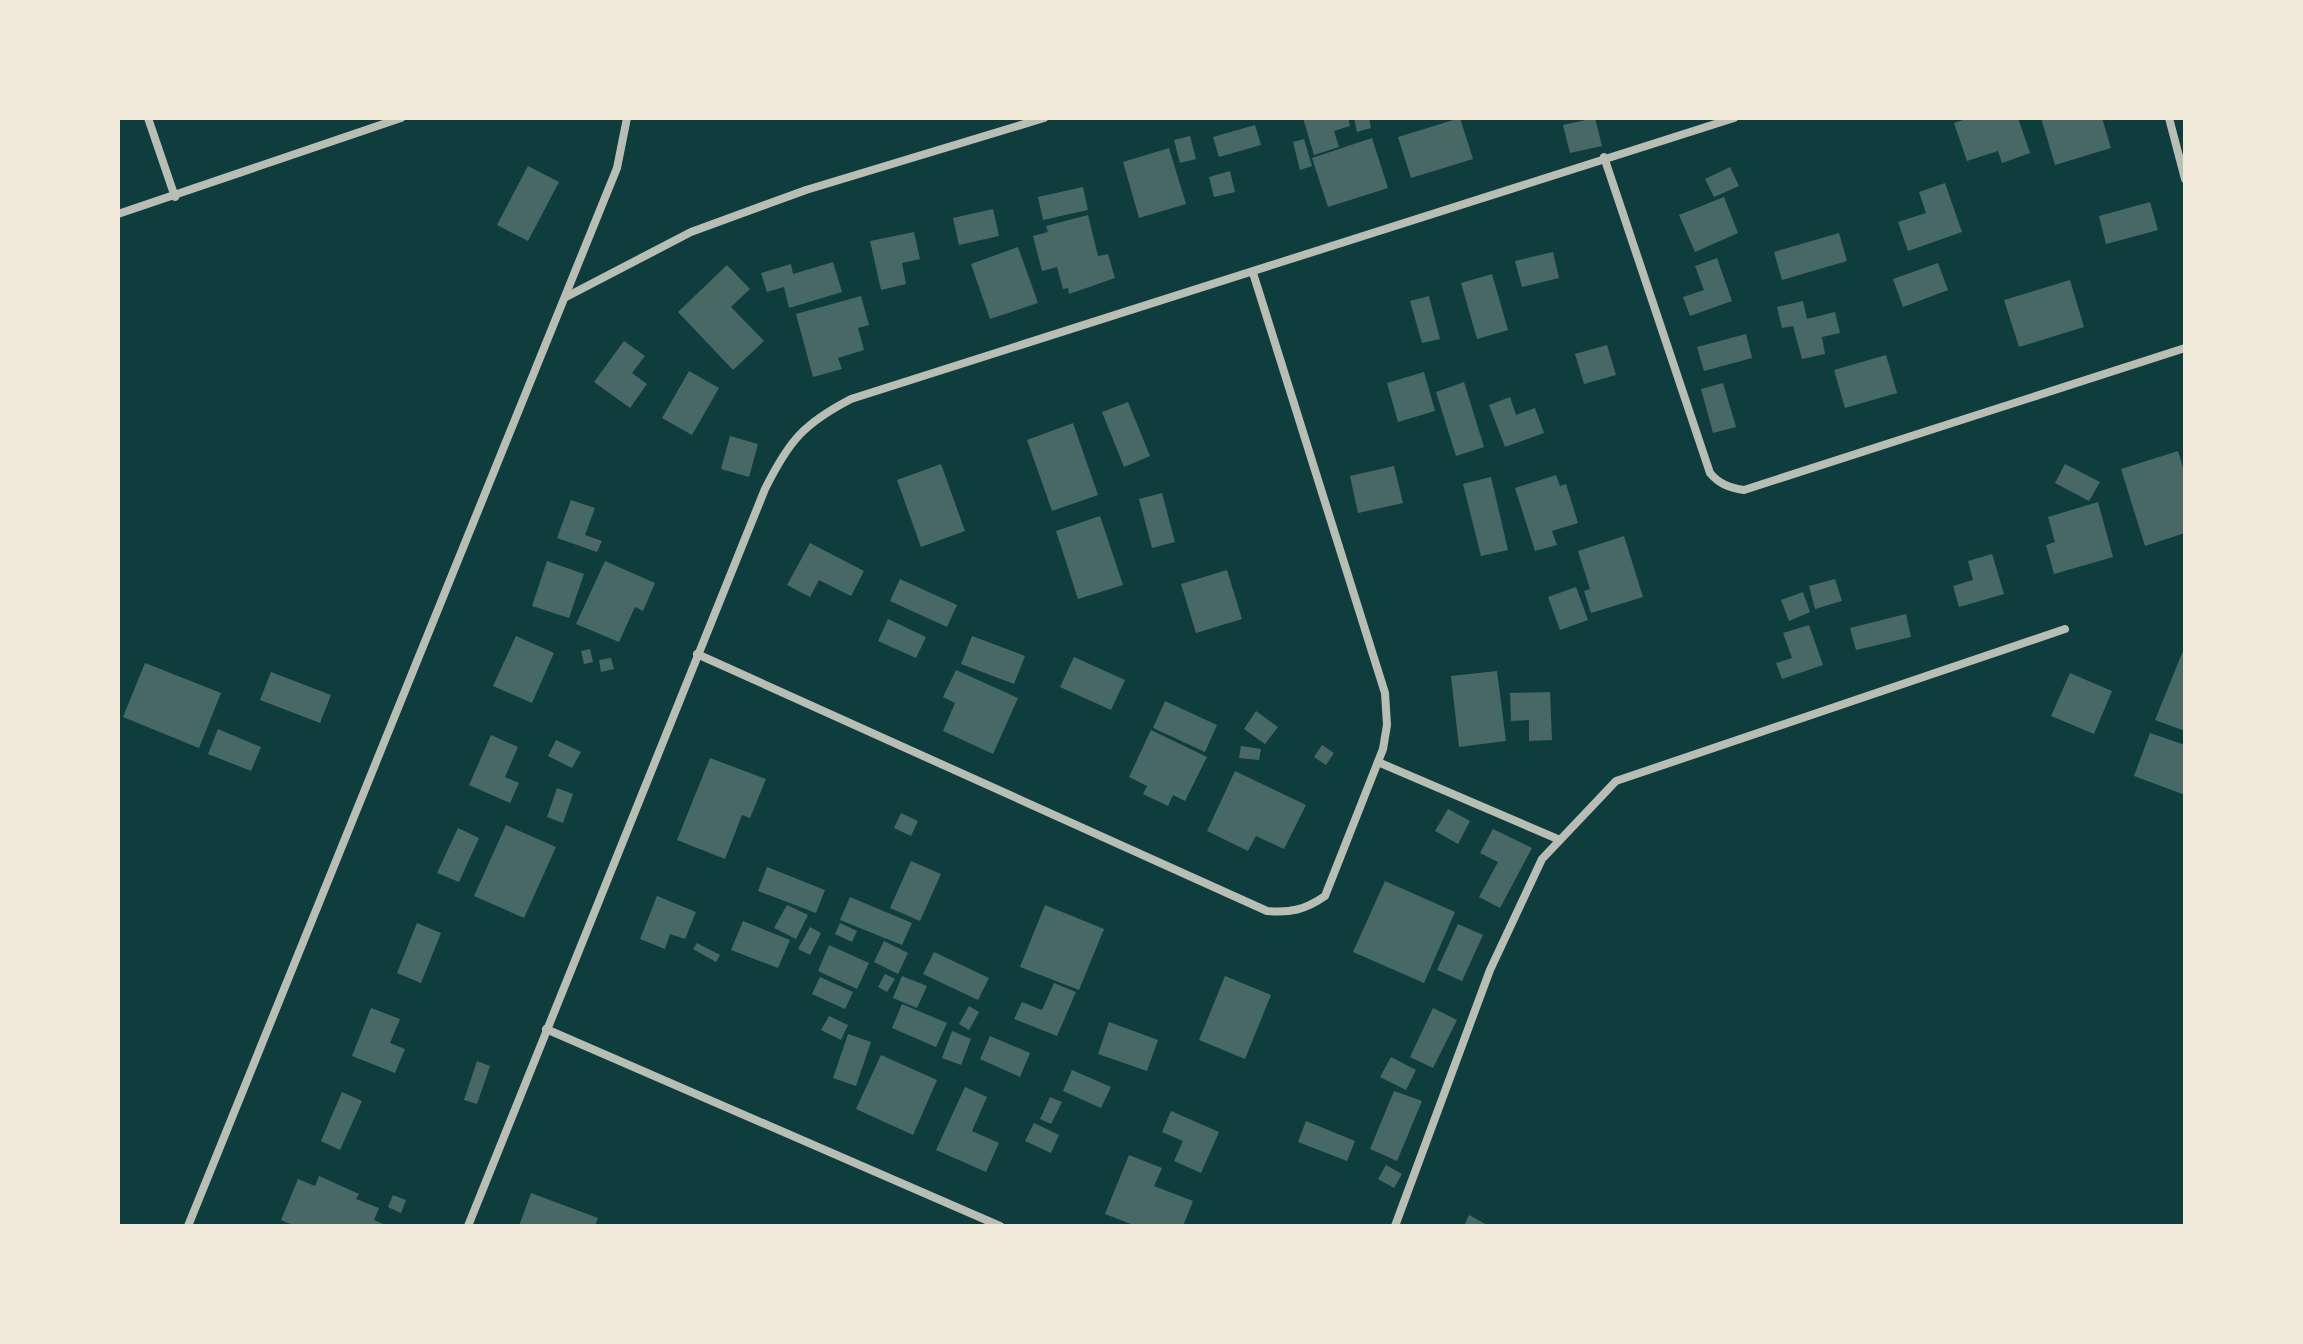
<svg xmlns="http://www.w3.org/2000/svg" width="2303" height="1344" font-family="Rubik,sans-serif">
	<style>
		.building { fill: #486865 }
		.lines { fill: none; stroke-linecap: round; stroke-linejoin: round }
		.minor { stroke: #b8beb3; stroke-width: 8 }
	</style>
	<rect width="100%" height="100%" fill="#0f3d3e"/>
	<!-- building -->
	<g class="building">
		<polygon points="1303,118 1348,118 1350,126 1334,131 1339,147 1314,155"/>
		<polygon points="1354,118 1369,118 1371,128 1357,132"/>
		<polygon points="1460,118 1473,159 1411,178 1398,137"/>
		<polygon points="1595,118 1602,146 1570,153 1563,125"/>
		<polygon points="1969,118 2018,118 2030,153 2002,163 1998,151 1967,161 1954,123"/>
		<polygon points="2041,118 2102,118 2111,148 2055,165"/>
		<polygon points="1255,125 1261,145 1219,157 1213,137"/>
		<polygon points="1190,136 1196,159 1180,163 1174,140"/>
		<polygon points="1372,138 1388,188 1328,207 1312,158"/>
		<polygon points="1304,139 1312,166 1300,170 1293,142"/>
		<polygon points="1169,148 1186,204 1139,218 1123,162"/>
		<polygon points="528,166 559,182 528,241 497,225"/>
		<polygon points="1730,167 1739,186 1714,197 1705,179"/>
		<polygon points="1230,171 1235,192 1214,197 1209,177"/>
		<polygon points="1945,183 1962,232 1908,251 1898,222 1926,213 1919,192"/>
		<polygon points="1083,187 1088,210 1043,220 1038,197"/>
		<polygon points="1724,197 1738,233 1695,252 1679,215"/>
		<polygon points="2150,202 2158,230 2106,244 2099,216"/>
		<polygon points="993,209 999,236 959,245 953,218"/>
		<polygon points="1088,215 1098,256 1108,254 1115,278 1069,294 1068,288 1063,289 1057,267 1042,271 1033,236 1048,232 1046,226"/>
		<polygon points="914,232 920,259 902,263 906,284 881,290 870,241"/>
		<polygon points="1839,233 1847,261 1782,280 1774,252"/>
		<polygon points="1018,247 1038,303 990,319 971,264"/>
		<polygon points="1553,252 1559,278 1522,287 1515,261"/>
		<polygon points="1717,258 1732,301 1690,316 1683,297 1704,290 1695,266"/>
		<polygon points="833,262 842,292 789,308 784,287 767,292 761,273 791,264 793,274"/>
		<polygon points="1938,263 1948,290 1903,307 1893,279"/>
		<polygon points="727,265 750,289 731,307 764,341 733,370 678,312"/>
		<polygon points="1492,274 1508,330 1477,339 1461,283"/>
		<polygon points="2070,280 2084,327 2019,347 2004,300"/>
		<polygon points="861,296 869,325 858,328 864,350 838,358 842,369 813,377 796,314"/>
		<polygon points="1429,296 1440,339 1422,343 1410,301"/>
		<polygon points="1803,301 1807,319 1835,312 1840,333 1822,337 1825,354 1802,359 1793,326 1782,328 1777,307"/>
		<polygon points="1746,334 1752,358 1704,371 1697,347"/>
		<polygon points="624,341 645,356 632,373 647,384 630,408 594,382"/>
		<polygon points="1607,345 1616,375 1584,384 1575,354"/>
		<polygon points="1886,355 1897,393 1845,408 1834,370"/>
		<polygon points="689,371 719,388 692,435 662,418"/>
		<polygon points="1424,372 1435,411 1398,422 1387,383"/>
		<polygon points="1464,382 1484,447 1456,456 1436,392"/>
		<polygon points="1723,383 1736,427 1713,433 1701,389"/>
		<polygon points="1510,397 1516,415 1535,408 1544,433 1505,447 1489,405"/>
		<polygon points="1128,402 1150,456 1124,467 1102,412"/>
		<polygon points="1073,423 1098,495 1052,511 1027,440"/>
		<polygon points="730,436 758,444 749,477 721,469"/>
		<polygon points="2178,451 2185,474 2185,533 2145,546 2121,469"/>
		<polygon points="941,464 965,531 921,547 897,480"/>
		<polygon points="2065,464 2100,482 2089,501 2055,483"/>
		<polygon points="1394,466 1403,503 1358,513 1350,476"/>
		<polygon points="1556,475 1560,486 1566,484 1578,523 1552,531 1557,545 1535,551 1515,488"/>
		<polygon points="1491,477 1508,550 1481,556 1463,484"/>
		<polygon points="1162,493 1175,542 1152,548 1139,499"/>
		<polygon points="571,500 595,508 585,535 602,541 597,552 557,538"/>
		<polygon points="2098,502 2113,557 2054,574 2046,545 2055,542 2048,517"/>
		<polygon points="1100,516 1123,585 1078,599 1056,531"/>
		<polygon points="1624,536 1643,597 1591,613 1584,591 1590,589 1578,551"/>
		<polygon points="810,543 864,571 851,596 819,580 810,597 787,585"/>
		<polygon points="1992,554 2004,594 1959,607 1953,586 1973,580 1968,561"/>
		<polygon points="547,561 584,574 569,618 532,606"/>
		<polygon points="605,561 655,583 643,611 635,607 619,642 576,624"/>
		<polygon points="1227,570 1242,619 1196,633 1181,584"/>
		<polygon points="900,579 957,605 947,627 890,601"/>
		<polygon points="1835,579 1842,601 1815,609 1809,586"/>
		<polygon points="1576,587 1588,620 1560,630 1548,597"/>
		<polygon points="1803,592 1810,612 1789,621 1781,600"/>
		<polygon points="1906,614 1911,637 1856,650 1850,628"/>
		<polygon points="888,619 926,637 916,658 878,641"/>
		<polygon points="1809,625 1823,665 1782,679 1776,663 1792,658 1783,633"/>
		<polygon points="516,636 554,653 532,703 493,686"/>
		<polygon points="972,636 1025,656 1014,684 961,664"/>
		<polygon points="2185,646 2185,731 2155,720"/>
		<polygon points="590,649 593,662 584,664 581,651"/>
		<polygon points="1074,657 1125,680 1111,710 1060,687"/>
		<polygon points="611,658 614,669 601,672 599,660"/>
		<polygon points="145,663 221,693 199,748 123,717"/>
		<polygon points="956,670 1018,698 993,754 943,731 955,703 943,697"/>
		<polygon points="1497,671 1506,741 1459,747 1451,676"/>
		<polygon points="271,672 331,695 320,723 260,700"/>
		<polygon points="2070,673 2112,691 2094,734 2051,716"/>
		<polygon points="1550,692 1552,740 1529,741 1529,720 1511,721 1510,693"/>
		<polygon points="1165,701 1217,725 1205,752 1153,728"/>
		<polygon points="1256,711 1278,727 1265,744 1244,729"/>
		<polygon points="218,729 261,747 251,771 208,754"/>
		<polygon points="1151,730 1207,757 1185,801 1173,795 1168,806 1143,794 1147,786 1129,777"/>
		<polygon points="2150,733 2185,745 2185,795 2134,776"/>
		<polygon points="491,735 518,747 505,777 519,783 510,803 469,785"/>
		<polygon points="556,740 581,752 572,768 548,756"/>
		<polygon points="1322,745 1334,753 1326,765 1314,757"/>
		<polygon points="1241,746 1261,749 1259,760 1239,758"/>
		<polygon points="710,758 766,779 750,818 742,815 725,859 677,840"/>
		<polygon points="1235,771 1306,805 1284,849 1256,836 1248,851 1207,831"/>
		<polygon points="557,788 573,794 563,823 547,817"/>
		<polygon points="1448,809 1470,821 1458,844 1435,831"/>
		<polygon points="901,813 918,821 911,836 894,828"/>
		<polygon points="506,825 556,847 524,918 474,896"/>
		<polygon points="458,828 479,838 459,882 437,873"/>
		<polygon points="1493,829 1532,848 1500,908 1479,897 1498,862 1480,853"/>
		<polygon points="911,861 941,874 920,921 890,908"/>
		<polygon points="767,867 825,890 816,913 758,891"/>
		<polygon points="1385,881 1455,912 1424,983 1353,952"/>
		<polygon points="657,896 696,912 685,939 670,934 665,949 640,939"/>
		<polygon points="850,897 912,923 902,945 840,920"/>
		<polygon points="787,905 808,915 796,939 774,928"/>
		<polygon points="1045,905 1104,929 1079,990 1020,967"/>
		<polygon points="743,921 790,940 778,968 731,950"/>
		<polygon points="417,923 441,933 421,983 397,973"/>
		<polygon points="840,923 857,931 852,942 835,934"/>
		<polygon points="1458,924 1483,935 1462,981 1437,970"/>
		<polygon points="810,927 821,933 810,955 798,949"/>
		<polygon points="884,941 908,953 898,974 874,962"/>
		<polygon points="697,943 720,955 716,962 693,949"/>
		<polygon points="829,945 869,963 857,989 818,971"/>
		<polygon points="934,952 989,978 978,1000 923,974"/>
		<polygon points="885,974 895,979 887,992 878,987"/>
		<polygon points="902,976 927,986 917,1008 893,998"/>
		<polygon points="1225,976 1271,995 1245,1059 1199,1040"/>
		<polygon points="820,977 853,992 845,1009 812,994"/>
		<polygon points="1054,983 1076,992 1057,1036 1014,1019 1022,1002 1042,1010"/>
		<polygon points="902,1004 947,1023 936,1047 892,1028"/>
		<polygon points="969,1006 979,1012 969,1030 959,1024"/>
		<polygon points="371,1008 400,1019 390,1043 405,1049 395,1073 352,1056"/>
		<polygon points="1433,1008 1457,1020 1433,1068 1410,1057"/>
		<polygon points="829,1016 848,1025 841,1040 821,1030"/>
		<polygon points="1109,1022 1158,1040 1147,1071 1098,1054"/>
		<polygon points="952,1031 971,1039 961,1065 942,1058"/>
		<polygon points="848,1034 871,1042 856,1086 833,1078"/>
		<polygon points="990,1036 1030,1053 1020,1077 980,1059"/>
		<polygon points="881,1055 937,1080 913,1135 856,1109"/>
		<polygon points="1391,1057 1416,1070 1406,1090 1380,1077"/>
		<polygon points="477,1061 490,1066 477,1104 464,1100"/>
		<polygon points="1072,1070 1111,1087 1101,1108 1063,1091"/>
		<polygon points="965,1087 987,1097 972,1131 999,1143 986,1172 936,1150"/>
		<polygon points="1394,1091 1422,1101 1397,1161 1370,1149"/>
		<polygon points="342,1092 362,1101 340,1150 321,1141"/>
		<polygon points="1050,1097 1062,1102 1051,1124 1040,1119"/>
		<polygon points="1171,1111 1219,1132 1201,1173 1174,1161 1183,1141 1162,1132"/>
		<polygon points="1306,1121 1355,1141 1347,1161 1298,1142"/>
		<polygon points="1034,1123 1059,1135 1051,1153 1025,1141"/>
		<polygon points="1129,1155 1162,1168 1154,1186 1193,1201 1183,1226 1136,1226 1105,1214"/>
		<polygon points="1386,1165 1402,1174 1394,1188 1378,1179"/>
		<polygon points="319,1176 359,1194 356,1199 379,1208 374,1220 388,1226 295,1226 281,1220 298,1179 315,1186"/>
		<polygon points="531,1193 598,1218 595,1226 519,1226"/>
		<polygon points="393,1195 406,1200 401,1213 388,1207"/>
		<polygon points="1469,1215 1489,1226 1464,1226"/>
	</g>
	<g class="lines">
		<!-- minor -->
		<g class="minor">
			<polyline points="148,118 175,197"/>
			<polyline points="2169,118 2185,179"/>
			<path d="M 1604,157 L 1710,473 C 1719,484 1730,488 1744,490 L 2185,348"/>
			<polyline points="118,214 401,118"/>
			<polyline points="566,297 691,232 806,190 1044,118"/>
			<path d="M 697,654 L 1267,911 C 1290,913 1305,910 1325,896 L 1383,749 L 1387,725 L 1385,693 L 1253,273"/>
			<polyline points="1378,762 1560,840"/>
			<polyline points="546,1029 1000,1226"/>
			<polyline points="188,1226 617,168 627,118"/>
			<path d="M 468,1226 L 765,489 C 789,441 803,424 851,399 L 1734,118"/>
			<polyline points="1395,1226 1490,970 1542,859 1616,781 2065,629"/>
		</g>
	</g>
	<!-- border -->
	<rect width="2303" height="1344" fill="none" stroke="#f1e9da" stroke-width="240"/>
</svg>
